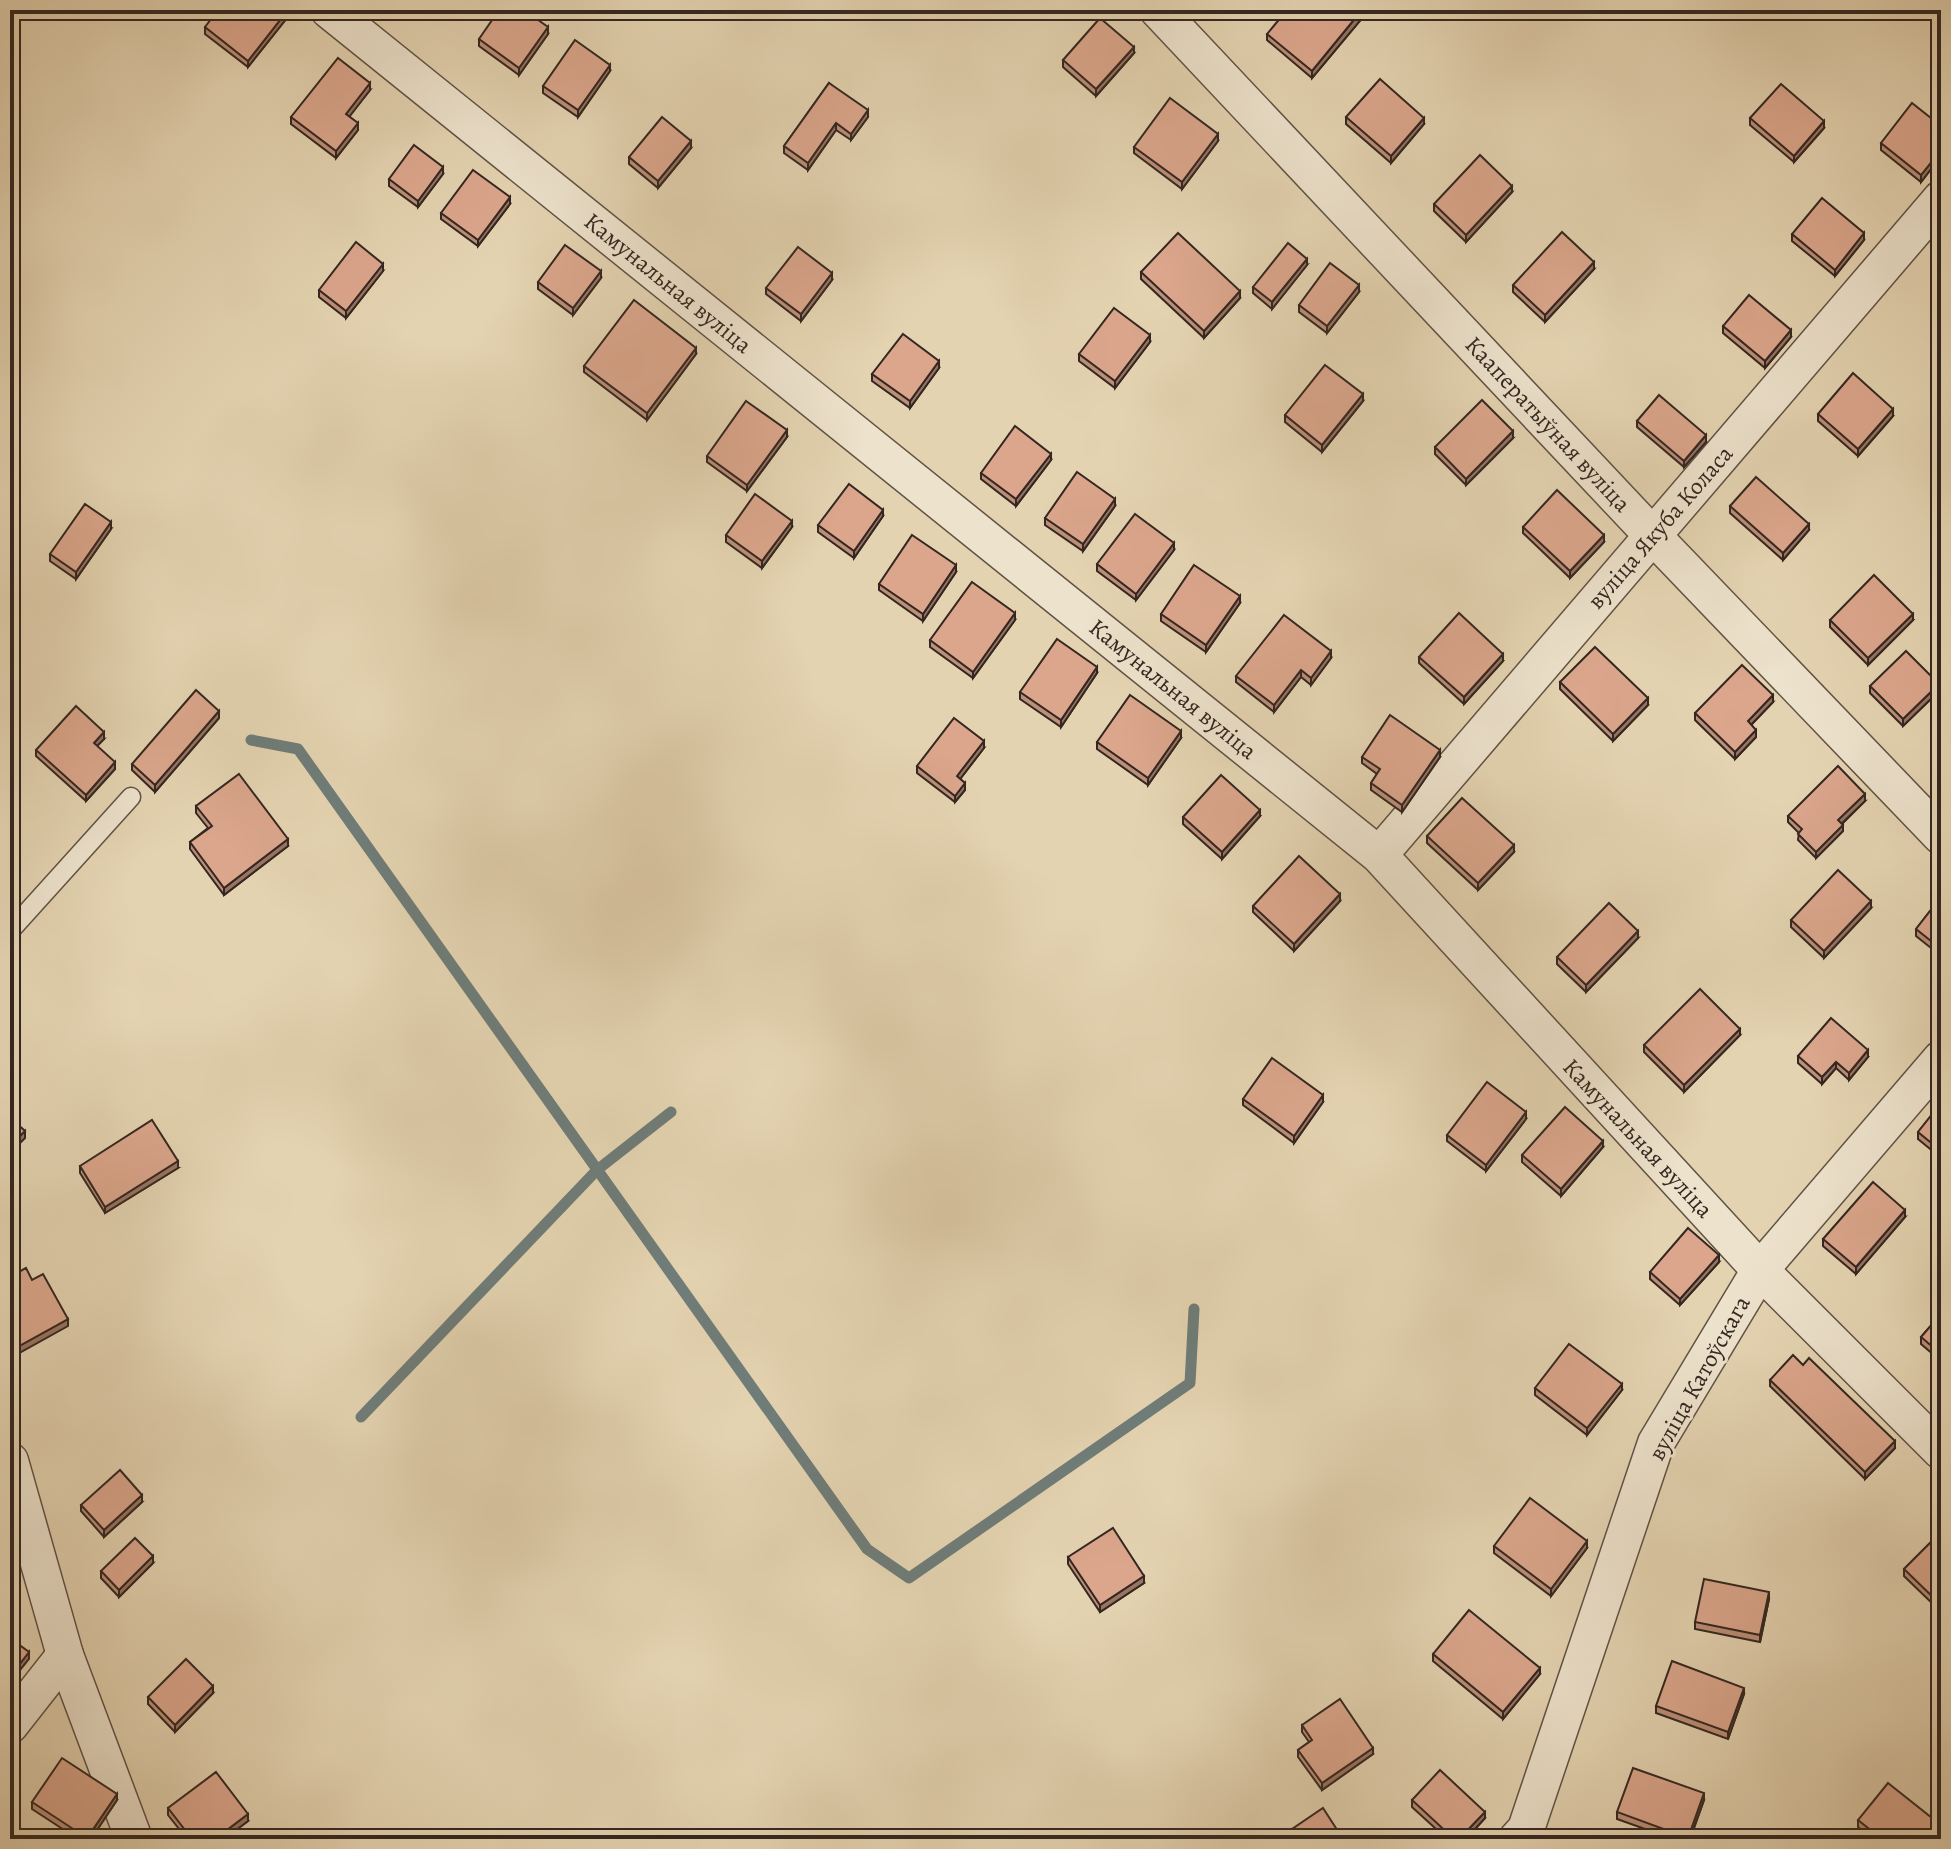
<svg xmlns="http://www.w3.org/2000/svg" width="1951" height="1849" font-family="Alegreya,serif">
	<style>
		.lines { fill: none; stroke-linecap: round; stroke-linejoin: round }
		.stream { stroke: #6f7d79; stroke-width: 11 }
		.lane-casing { stroke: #605245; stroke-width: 21 }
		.street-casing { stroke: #605245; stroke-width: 39 }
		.lane { stroke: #ede2cc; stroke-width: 18 }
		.street { stroke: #ede2cc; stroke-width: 36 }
		.wall { fill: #bc8f78; stroke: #342721; stroke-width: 2 }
		.shaded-wall { fill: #997462; stroke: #342721; stroke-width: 2 }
		.building { fill: #dba68c; stroke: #342721; stroke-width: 2 }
		.labels { text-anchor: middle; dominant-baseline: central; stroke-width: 6; stroke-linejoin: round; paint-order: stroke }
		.street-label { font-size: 24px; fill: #342721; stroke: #ede2cc }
	</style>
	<rect width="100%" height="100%" fill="#e4d3b1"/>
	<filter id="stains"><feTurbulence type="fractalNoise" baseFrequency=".0025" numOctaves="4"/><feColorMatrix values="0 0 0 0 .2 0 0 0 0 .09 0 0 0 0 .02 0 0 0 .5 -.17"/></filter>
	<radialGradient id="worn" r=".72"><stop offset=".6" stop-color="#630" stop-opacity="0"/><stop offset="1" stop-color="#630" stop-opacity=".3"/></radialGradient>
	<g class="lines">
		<!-- stream -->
		<g class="stream">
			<polyline points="251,740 298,749 867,1549 909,1578 1190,1383 1194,1309"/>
			<polyline points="361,1417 597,1170 671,1112"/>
		</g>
		<defs>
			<polyline id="lane" points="10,931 131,797"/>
			<g id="street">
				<polyline points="329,10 1379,855 1760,1270 1941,1451"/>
				<polyline points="1158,10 1653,536 1941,836"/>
				<polyline points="1379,855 1941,199"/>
				<polyline points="10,1461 65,1655 134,1839"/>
				<polyline points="10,1725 65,1655"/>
				<polyline points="1517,1839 1526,1829 1656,1443 1760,1270 1941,1059"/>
			</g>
		</defs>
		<!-- lane casing -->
		<use href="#lane" class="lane-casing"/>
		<!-- street casing -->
		<use href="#street" class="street-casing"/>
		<!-- lane -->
		<use href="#lane" class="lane"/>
		<!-- street -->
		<use href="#street" class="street"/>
	</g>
	<!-- wall -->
	<g class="wall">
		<polygon points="1364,10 1364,16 1312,78 1267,40 1267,34"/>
		<polygon points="287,18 248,67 205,34 205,27"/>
		<polygon points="548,34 519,75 479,46 479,39"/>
		<polygon points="1134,53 1096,96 1063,67 1063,60"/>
		<polygon points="610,71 578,117 543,93 543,86"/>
		<polygon points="829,83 868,117 851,140 836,130 808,170 784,153 784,146"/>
		<polygon points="370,90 349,116 358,130 336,158 291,124 291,117"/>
		<polygon points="1346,117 1424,124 1391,163 1346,124"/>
		<polygon points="1750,118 1824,128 1794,162 1750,125"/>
		<polygon points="1941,126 1941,156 1921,182 1881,150 1881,143"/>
		<polygon points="1218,141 1182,189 1134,153 1134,147"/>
		<polygon points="691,148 658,188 629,164 629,157"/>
		<polygon points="443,174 418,207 389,186 389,179"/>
		<polygon points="1512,192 1466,242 1434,211 1434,204"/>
		<polygon points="510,204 478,246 441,219 441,213"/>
		<polygon points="1792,234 1864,240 1835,276 1792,241"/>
		<polygon points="1307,265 1272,309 1253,293 1253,287"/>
		<polygon points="1594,269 1545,322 1513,292 1513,285"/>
		<polygon points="383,271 346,318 319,297 319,290"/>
		<polygon points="1141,272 1240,298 1204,338 1141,279"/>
		<polygon points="601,278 573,315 538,289 538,282"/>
		<polygon points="832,280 801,321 766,294 766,288"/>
		<polygon points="1359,292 1327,333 1299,312 1299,305"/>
		<polygon points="1723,326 1791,337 1765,368 1723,333"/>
		<polygon points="1150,342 1115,388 1079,361 1079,354"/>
		<polygon points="696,354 647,420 584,372 584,366"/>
		<polygon points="939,368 910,408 872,381 872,374"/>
		<polygon points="1363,401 1322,452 1285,422 1285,415"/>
		<polygon points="1818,414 1893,416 1858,456 1818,421"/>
		<polygon points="1637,421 1706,442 1684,467 1637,427"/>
		<polygon points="787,437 747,491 707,462 707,456"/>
		<polygon points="1513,438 1466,485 1435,454 1435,447"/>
		<polygon points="1051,460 1016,506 981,479 981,473"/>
		<polygon points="1115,506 1083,551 1045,525 1045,518"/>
		<polygon points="1730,506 1809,530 1783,560 1730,513"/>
		<polygon points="883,516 854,558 818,532 818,525"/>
		<polygon points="792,527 762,568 726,542 726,535"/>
		<polygon points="1523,527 1604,542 1570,578 1523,533"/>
		<polygon points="111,529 76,579 50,561 50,554"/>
		<polygon points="1174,550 1136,600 1097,571 1097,564"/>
		<polygon points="956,572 923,621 879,590 879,584"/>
		<polygon points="1240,603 1206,652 1161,621 1161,614"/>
		<polygon points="1015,620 973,678 930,647 930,640"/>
		<polygon points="1830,620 1913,620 1868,665 1830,627"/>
		<polygon points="1941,637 1941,654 1936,649 1936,642"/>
		<polygon points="1419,657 1503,661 1464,704 1419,663"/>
		<polygon points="1331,658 1311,685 1301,677 1274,712 1236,682 1236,676"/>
		<polygon points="1097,673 1061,727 1020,699 1020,692"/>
		<polygon points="1560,682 1648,705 1613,741 1560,689"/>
		<polygon points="1870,686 1939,691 1903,726 1870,693"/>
		<polygon points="1773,702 1751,725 1756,737 1735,759 1695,720 1695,713"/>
		<polygon points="219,718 155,792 132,770 132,764"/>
		<polygon points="1181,738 1148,785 1097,749 1097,742"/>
		<polygon points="104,739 97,746 115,769 86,801 36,756 36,750"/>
		<polygon points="984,748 960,779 965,790 955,802 917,773 917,766"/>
		<polygon points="1362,757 1440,757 1402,812 1371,790 1371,783 1377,774 1362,763"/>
		<polygon points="1865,801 1842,824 1843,831 1816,858 1798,840 1799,833 1788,822 1788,816"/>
		<polygon points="196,806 288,846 224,895 190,849 190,842 208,828 196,813"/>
		<polygon points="1260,816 1222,859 1183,824 1183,817"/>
		<polygon points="1427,836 1514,852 1478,890 1427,843"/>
		<polygon points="1941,897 1941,956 1916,936 1916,929"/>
		<polygon points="1340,901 1294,951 1253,912 1253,906"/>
		<polygon points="1871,908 1824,958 1791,927 1791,920"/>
		<polygon points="1638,938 1586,992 1557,964 1557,957"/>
		<polygon points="1740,1035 1684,1092 1644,1052 1644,1045"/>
		<polygon points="1798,1056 1868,1057 1849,1080 1836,1068 1822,1084 1798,1063"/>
		<polygon points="1243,1099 1323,1102 1294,1143 1243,1105"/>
		<polygon points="1941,1103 1941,1158 1918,1139 1918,1132"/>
		<polygon points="1526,1119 1486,1171 1447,1141 1447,1135"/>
		<polygon points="1603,1147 1561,1196 1522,1162 1522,1155"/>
		<polygon points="80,1166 178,1168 105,1213 80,1173"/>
		<polygon points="1905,1217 1856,1274 1823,1246 1823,1239"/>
		<polygon points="1719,1262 1680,1305 1650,1279 1650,1272"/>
		<polygon points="1941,1314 1941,1361 1921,1344 1921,1337"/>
		<polygon points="1803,1365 1895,1448 1865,1479 1770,1386 1770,1380"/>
		<polygon points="1535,1388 1622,1390 1587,1435 1535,1395"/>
		<polygon points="142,1502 104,1537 81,1511 81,1505"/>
		<polygon points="1941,1532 1939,1610 1904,1576 1904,1569"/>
		<polygon points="1494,1546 1587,1548 1551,1596 1494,1553"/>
		<polygon points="1068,1557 1144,1583 1100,1612 1068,1564"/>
		<polygon points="153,1563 119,1597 101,1578 101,1571"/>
		<polygon points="1769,1599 1760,1642 1695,1629 1695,1622"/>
		<polygon points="1433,1654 1540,1674 1503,1719 1433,1661"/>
		<polygon points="213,1693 175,1732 148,1704 148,1697"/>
		<polygon points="1744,1694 1728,1739 1656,1713 1656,1706"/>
		<polygon points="1302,1725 1373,1754 1322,1790 1298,1757 1298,1750 1309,1742 1302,1732"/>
		<polygon points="1941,1736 1941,1752 1936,1749 1936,1742"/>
		<polygon points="117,1800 91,1839 78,1839 32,1809 32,1802"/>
		<polygon points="1412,1800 1485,1818 1466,1839 1447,1839 1412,1807"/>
		<polygon points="1704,1800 1690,1839 1673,1839 1617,1819 1617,1812"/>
		<polygon points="168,1808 248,1821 224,1839 187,1839 168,1815"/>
		<polygon points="1858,1820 1937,1829 1929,1839 1873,1839 1858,1827"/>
		<polygon points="1292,1829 1343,1839 1294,1839 1292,1835"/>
	</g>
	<!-- shaded-wall -->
	<g class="shaded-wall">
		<polygon points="1362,10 1364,10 1364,16 1312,78 1312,71"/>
		<polygon points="287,11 287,18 248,67 248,61"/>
		<polygon points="548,27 548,34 519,75 519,68"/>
		<polygon points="1134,47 1134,53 1096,96 1096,89"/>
		<polygon points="610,65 610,71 578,117 578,110"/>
		<polygon points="370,83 370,90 346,121 346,114"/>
		<polygon points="868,110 868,117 851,140 851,134"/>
		<polygon points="1424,118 1424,124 1391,163 1391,156"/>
		<polygon points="1824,121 1824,128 1794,162 1794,156"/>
		<polygon points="358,123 358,130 336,158 336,151"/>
		<polygon points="836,123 836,130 808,170 808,163"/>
		<polygon points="1218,134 1218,141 1182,189 1182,182"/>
		<polygon points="691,141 691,148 658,188 658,181"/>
		<polygon points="1941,150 1941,156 1921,182 1921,175"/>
		<polygon points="443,167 443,174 418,207 418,201"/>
		<polygon points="1512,186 1512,192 1466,242 1466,235"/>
		<polygon points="510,197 510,204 478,246 478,240"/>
		<polygon points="1864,233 1864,240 1835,276 1835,270"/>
		<polygon points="1307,259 1307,265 1272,309 1272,302"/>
		<polygon points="1594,262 1594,269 1545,322 1545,315"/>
		<polygon points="383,264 383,271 346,318 346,311"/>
		<polygon points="601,271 601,278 573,315 573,308"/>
		<polygon points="832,273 832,280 801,321 801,314"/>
		<polygon points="1359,285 1359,292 1327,333 1327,326"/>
		<polygon points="1240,291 1240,298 1204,338 1204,331"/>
		<polygon points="1791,330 1791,337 1765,368 1765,361"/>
		<polygon points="1150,335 1150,342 1115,388 1115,381"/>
		<polygon points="696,348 696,354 647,420 647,413"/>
		<polygon points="939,361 939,368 910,408 910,401"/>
		<polygon points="1363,394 1363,401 1322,452 1322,445"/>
		<polygon points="1893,409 1893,416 1858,456 1858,449"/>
		<polygon points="787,430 787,437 747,491 747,485"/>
		<polygon points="1513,431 1513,438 1466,485 1466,479"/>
		<polygon points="1706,435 1706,442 1684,467 1684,461"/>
		<polygon points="1051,454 1051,460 1016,506 1016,499"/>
		<polygon points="1115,499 1115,506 1083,551 1083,544"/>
		<polygon points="883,510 883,516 854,558 854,551"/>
		<polygon points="792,521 792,527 762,568 762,561"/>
		<polygon points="111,522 111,529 76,579 76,572"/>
		<polygon points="1809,524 1809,530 1783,560 1783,553"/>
		<polygon points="1604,535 1604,542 1570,578 1570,571"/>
		<polygon points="1174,543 1174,550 1136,600 1136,594"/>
		<polygon points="956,565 956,572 923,621 923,614"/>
		<polygon points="1240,596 1240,603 1206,652 1206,645"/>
		<polygon points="1015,613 1015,620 973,678 973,672"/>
		<polygon points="1913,614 1913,620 1868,665 1868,658"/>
		<polygon points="1331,651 1331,658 1311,685 1311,678"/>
		<polygon points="1503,654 1503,661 1464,704 1464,697"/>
		<polygon points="1097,667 1097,673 1061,727 1061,720"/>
		<polygon points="1301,670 1301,677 1274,712 1274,705"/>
		<polygon points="1939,684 1939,691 1903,726 1903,719"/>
		<polygon points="1773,695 1773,702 1748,728 1748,721"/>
		<polygon points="1648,698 1648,705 1613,741 1613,734"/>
		<polygon points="219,711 219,718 155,792 155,785"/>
		<polygon points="1756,730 1756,737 1735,759 1735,752"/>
		<polygon points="1181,731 1181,738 1148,785 1148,778"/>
		<polygon points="104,732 104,739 94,749 94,743"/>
		<polygon points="984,741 984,748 957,783 957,776"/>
		<polygon points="1440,750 1440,757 1402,812 1402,805"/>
		<polygon points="115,762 115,769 86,801 86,795"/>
		<polygon points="965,783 965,790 955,802 955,796"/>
		<polygon points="1865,794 1865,801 1838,827 1838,820"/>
		<polygon points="1260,810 1260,816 1222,859 1222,852"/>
		<polygon points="1843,825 1843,831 1816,858 1816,852"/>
		<polygon points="288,839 288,846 224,895 224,888"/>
		<polygon points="1514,845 1514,852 1478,890 1478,883"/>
		<polygon points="1340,894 1340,901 1294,951 1294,944"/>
		<polygon points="1871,901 1871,908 1824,958 1824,951"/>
		<polygon points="1638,931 1638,938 1586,992 1586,985"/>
		<polygon points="1740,1029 1740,1035 1684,1092 1684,1085"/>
		<polygon points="1868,1050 1868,1057 1849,1080 1849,1073"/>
		<polygon points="1836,1062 1836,1068 1822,1084 1822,1077"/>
		<polygon points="1323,1095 1323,1102 1294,1143 1294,1136"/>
		<polygon points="1526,1112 1526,1119 1486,1171 1486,1165"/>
		<polygon points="25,1131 25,1138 10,1153 10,1146"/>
		<polygon points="1603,1141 1603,1147 1561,1196 1561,1189"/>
		<polygon points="178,1161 178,1168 105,1213 105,1207"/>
		<polygon points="1905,1210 1905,1217 1856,1274 1856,1267"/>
		<polygon points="17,1219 17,1226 10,1233 10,1226"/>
		<polygon points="1719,1255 1719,1262 1680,1305 1680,1299"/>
		<polygon points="68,1319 68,1326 12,1357 12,1350"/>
		<polygon points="1622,1384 1622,1390 1587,1435 1587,1428"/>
		<polygon points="1895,1441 1895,1448 1865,1479 1865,1472"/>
		<polygon points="142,1495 142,1502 104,1537 104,1530"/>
		<polygon points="1587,1541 1587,1548 1551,1596 1551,1589"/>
		<polygon points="153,1556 153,1563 119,1597 119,1590"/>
		<polygon points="1144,1576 1144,1583 1100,1612 1100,1605"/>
		<polygon points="1769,1592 1769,1599 1760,1642 1760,1635"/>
		<polygon points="29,1652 29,1659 12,1680 12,1674"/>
		<polygon points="1540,1668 1540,1674 1503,1719 1503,1712"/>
		<polygon points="213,1686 213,1693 175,1732 175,1725"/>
		<polygon points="1744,1688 1744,1694 1728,1739 1728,1732"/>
		<polygon points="1373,1748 1373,1754 1322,1790 1322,1783"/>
		<polygon points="1704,1793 1704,1800 1690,1839 1688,1839"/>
		<polygon points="117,1794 117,1800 91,1839 87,1839"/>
		<polygon points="1485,1812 1485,1818 1466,1839 1459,1839"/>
		<polygon points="248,1814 248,1821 224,1839 215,1839"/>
		<polygon points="1937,1822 1937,1829 1929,1839 1923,1839"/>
	</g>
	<!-- building -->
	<g class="building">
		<polygon points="218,10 286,10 287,11 248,61 205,27"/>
		<polygon points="499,10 524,10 548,27 519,68 479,39"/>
		<polygon points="1287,10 1362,10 1312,71 1267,34"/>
		<polygon points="1100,18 1134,47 1096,89 1063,60"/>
		<polygon points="575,40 610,65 578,110 543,86"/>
		<polygon points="338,58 370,83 346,114 358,123 336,151 291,117"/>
		<polygon points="1380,79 1424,118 1391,156 1346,117"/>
		<polygon points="829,83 868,110 851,134 836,123 808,163 784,146"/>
		<polygon points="1781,84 1824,121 1794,156 1750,118"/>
		<polygon points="1170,98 1218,134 1182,182 1134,147"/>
		<polygon points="1912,103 1941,126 1941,150 1921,175 1881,143"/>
		<polygon points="662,117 691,141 658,181 629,157"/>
		<polygon points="414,145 443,167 418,201 389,179"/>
		<polygon points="1480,155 1512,186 1466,235 1434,204"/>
		<polygon points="473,170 510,197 478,240 441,213"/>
		<polygon points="1822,198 1864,233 1835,270 1792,234"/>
		<polygon points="1562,232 1594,262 1545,315 1513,285"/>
		<polygon points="1178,233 1240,291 1204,331 1141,272"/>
		<polygon points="356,242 383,264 346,311 319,290"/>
		<polygon points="1288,243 1307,259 1272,302 1253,287"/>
		<polygon points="565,245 601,271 573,308 538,282"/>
		<polygon points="798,247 832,273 801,314 766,288"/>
		<polygon points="1330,263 1359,285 1327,326 1299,305"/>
		<polygon points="1749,295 1791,330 1765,361 1723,326"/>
		<polygon points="634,300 696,348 647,413 584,366"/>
		<polygon points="1114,308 1150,335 1115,381 1079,354"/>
		<polygon points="903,334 939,361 910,401 872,374"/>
		<polygon points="1325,365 1363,394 1322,445 1285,415"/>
		<polygon points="1853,373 1893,409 1858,449 1818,414"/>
		<polygon points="1659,395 1706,435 1684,461 1637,421"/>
		<polygon points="1482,400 1513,431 1466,479 1435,447"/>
		<polygon points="746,401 787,430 747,485 707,456"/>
		<polygon points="1015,426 1051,454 1016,499 981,473"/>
		<polygon points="1077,472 1115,499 1083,544 1045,518"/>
		<polygon points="1756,477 1809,524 1783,553 1730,506"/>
		<polygon points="849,484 883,510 854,551 818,525"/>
		<polygon points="1557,490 1604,535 1570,571 1523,527"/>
		<polygon points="755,494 792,521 762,561 726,535"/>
		<polygon points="85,504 111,522 76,572 50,554"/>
		<polygon points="1135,514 1174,543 1136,594 1097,564"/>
		<polygon points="912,535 956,565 923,614 879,584"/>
		<polygon points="1194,565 1240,596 1206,645 1161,614"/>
		<polygon points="1874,575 1913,614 1868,658 1830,620"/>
		<polygon points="972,582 1015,613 973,672 930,640"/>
		<polygon points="1459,613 1503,654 1464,697 1419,657"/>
		<polygon points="1284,615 1331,651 1311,678 1301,670 1274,705 1236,676"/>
		<polygon points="1941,637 1941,647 1936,642"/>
		<polygon points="1057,639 1097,667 1061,720 1020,692"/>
		<polygon points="1595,647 1648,698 1613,734 1560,682"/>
		<polygon points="1906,651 1939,684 1903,719 1870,686"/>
		<polygon points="1742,665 1773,695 1748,721 1756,730 1735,752 1695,713"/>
		<polygon points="196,690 219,711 155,785 132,764"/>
		<polygon points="1130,695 1181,731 1148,778 1097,742"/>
		<polygon points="76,706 104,732 94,743 115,762 86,795 36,750"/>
		<polygon points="1390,715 1440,750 1402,805 1371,783 1380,769 1362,757"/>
		<polygon points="954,718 984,741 957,776 965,783 955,796 917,766"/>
		<polygon points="1838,766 1865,794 1838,820 1843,825 1816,852 1798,834 1802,829 1788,816"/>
		<polygon points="239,774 288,839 224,888 190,842 212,826 196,806"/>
		<polygon points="1221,775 1260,810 1222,852 1183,817"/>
		<polygon points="1462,798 1514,845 1478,883 1427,836"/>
		<polygon points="1299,856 1340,894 1294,944 1253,906"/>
		<polygon points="1838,870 1871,901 1824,951 1791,920"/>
		<polygon points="1941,897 1941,949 1916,929"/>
		<polygon points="1609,903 1638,931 1586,985 1557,957"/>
		<polygon points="1700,989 1740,1029 1684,1085 1644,1045"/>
		<polygon points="1831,1018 1868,1050 1849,1073 1836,1062 1822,1077 1798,1056"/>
		<polygon points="1272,1058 1323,1095 1294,1136 1243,1099"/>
		<polygon points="1487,1082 1526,1112 1486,1165 1447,1135"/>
		<polygon points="1941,1103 1941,1151 1918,1132"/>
		<polygon points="1565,1107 1603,1141 1561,1189 1522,1155"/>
		<polygon points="10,1117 25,1131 10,1146"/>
		<polygon points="152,1120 178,1161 105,1207 80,1166"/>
		<polygon points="1873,1182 1905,1210 1856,1267 1823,1239"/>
		<polygon points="10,1211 17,1219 10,1226"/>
		<polygon points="1688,1228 1719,1255 1680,1299 1650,1272"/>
		<polygon points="26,1268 32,1280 43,1274 68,1319 12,1350 10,1347 10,1277"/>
		<polygon points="1941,1314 1941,1354 1921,1337"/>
		<polygon points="1569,1344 1622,1384 1587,1428 1535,1388"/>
		<polygon points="1793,1355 1803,1365 1809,1358 1895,1441 1865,1472 1770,1380"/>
		<polygon points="120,1470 142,1495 104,1530 81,1505"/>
		<polygon points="1530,1498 1587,1541 1551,1589 1494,1546"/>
		<polygon points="1113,1528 1144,1576 1100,1605 1068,1557"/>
		<polygon points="1941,1532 1941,1601 1939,1603 1904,1569"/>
		<polygon points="135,1538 153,1556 119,1590 101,1571"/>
		<polygon points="1704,1579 1769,1592 1760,1635 1695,1622"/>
		<polygon points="1469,1610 1540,1668 1503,1712 1433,1654"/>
		<polygon points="10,1638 29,1652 12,1674 10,1672"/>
		<polygon points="186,1659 213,1686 175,1725 148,1697"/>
		<polygon points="1672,1661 1744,1688 1728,1732 1656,1706"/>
		<polygon points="1340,1699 1373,1748 1322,1783 1298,1750 1312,1740 1302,1725"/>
		<polygon points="1941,1736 1941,1745 1936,1742"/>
		<polygon points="62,1758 117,1794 87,1838 32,1802"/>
		<polygon points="1633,1768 1704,1793 1688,1838 1617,1812"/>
		<polygon points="1440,1770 1485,1812 1459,1839 1454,1839 1412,1800"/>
		<polygon points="216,1772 248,1814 215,1839 192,1839 168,1808"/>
		<polygon points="1888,1783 1937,1822 1923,1839 1882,1839 1858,1820"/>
		<polygon points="1323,1808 1343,1839 1299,1839 1292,1829"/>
	</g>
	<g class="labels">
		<!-- street labels -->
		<g class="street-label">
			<text transform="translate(668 283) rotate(39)">Камунальная вуліца</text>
			<text transform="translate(1548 424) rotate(47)">Кааператыўная вуліца</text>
			<text transform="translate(1660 527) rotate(-49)">вуліца Якуба Коласа</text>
			<text transform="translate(1173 689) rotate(39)">Камунальная вуліца</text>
			<text transform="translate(1638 1138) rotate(47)">Камунальная вуліца</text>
			<text transform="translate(1699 1378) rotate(-61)">вуліца Катоўскага</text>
		</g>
	</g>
	<!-- margin -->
	<rect width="1951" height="1849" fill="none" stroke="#e4d3b1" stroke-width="40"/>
	<rect x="12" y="12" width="1927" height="1825" fill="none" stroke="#342721" stroke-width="4"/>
	<rect x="20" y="20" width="1911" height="1809" fill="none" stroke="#342721" stroke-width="2"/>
	<rect width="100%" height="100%" filter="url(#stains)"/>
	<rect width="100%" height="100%" fill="url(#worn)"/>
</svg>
